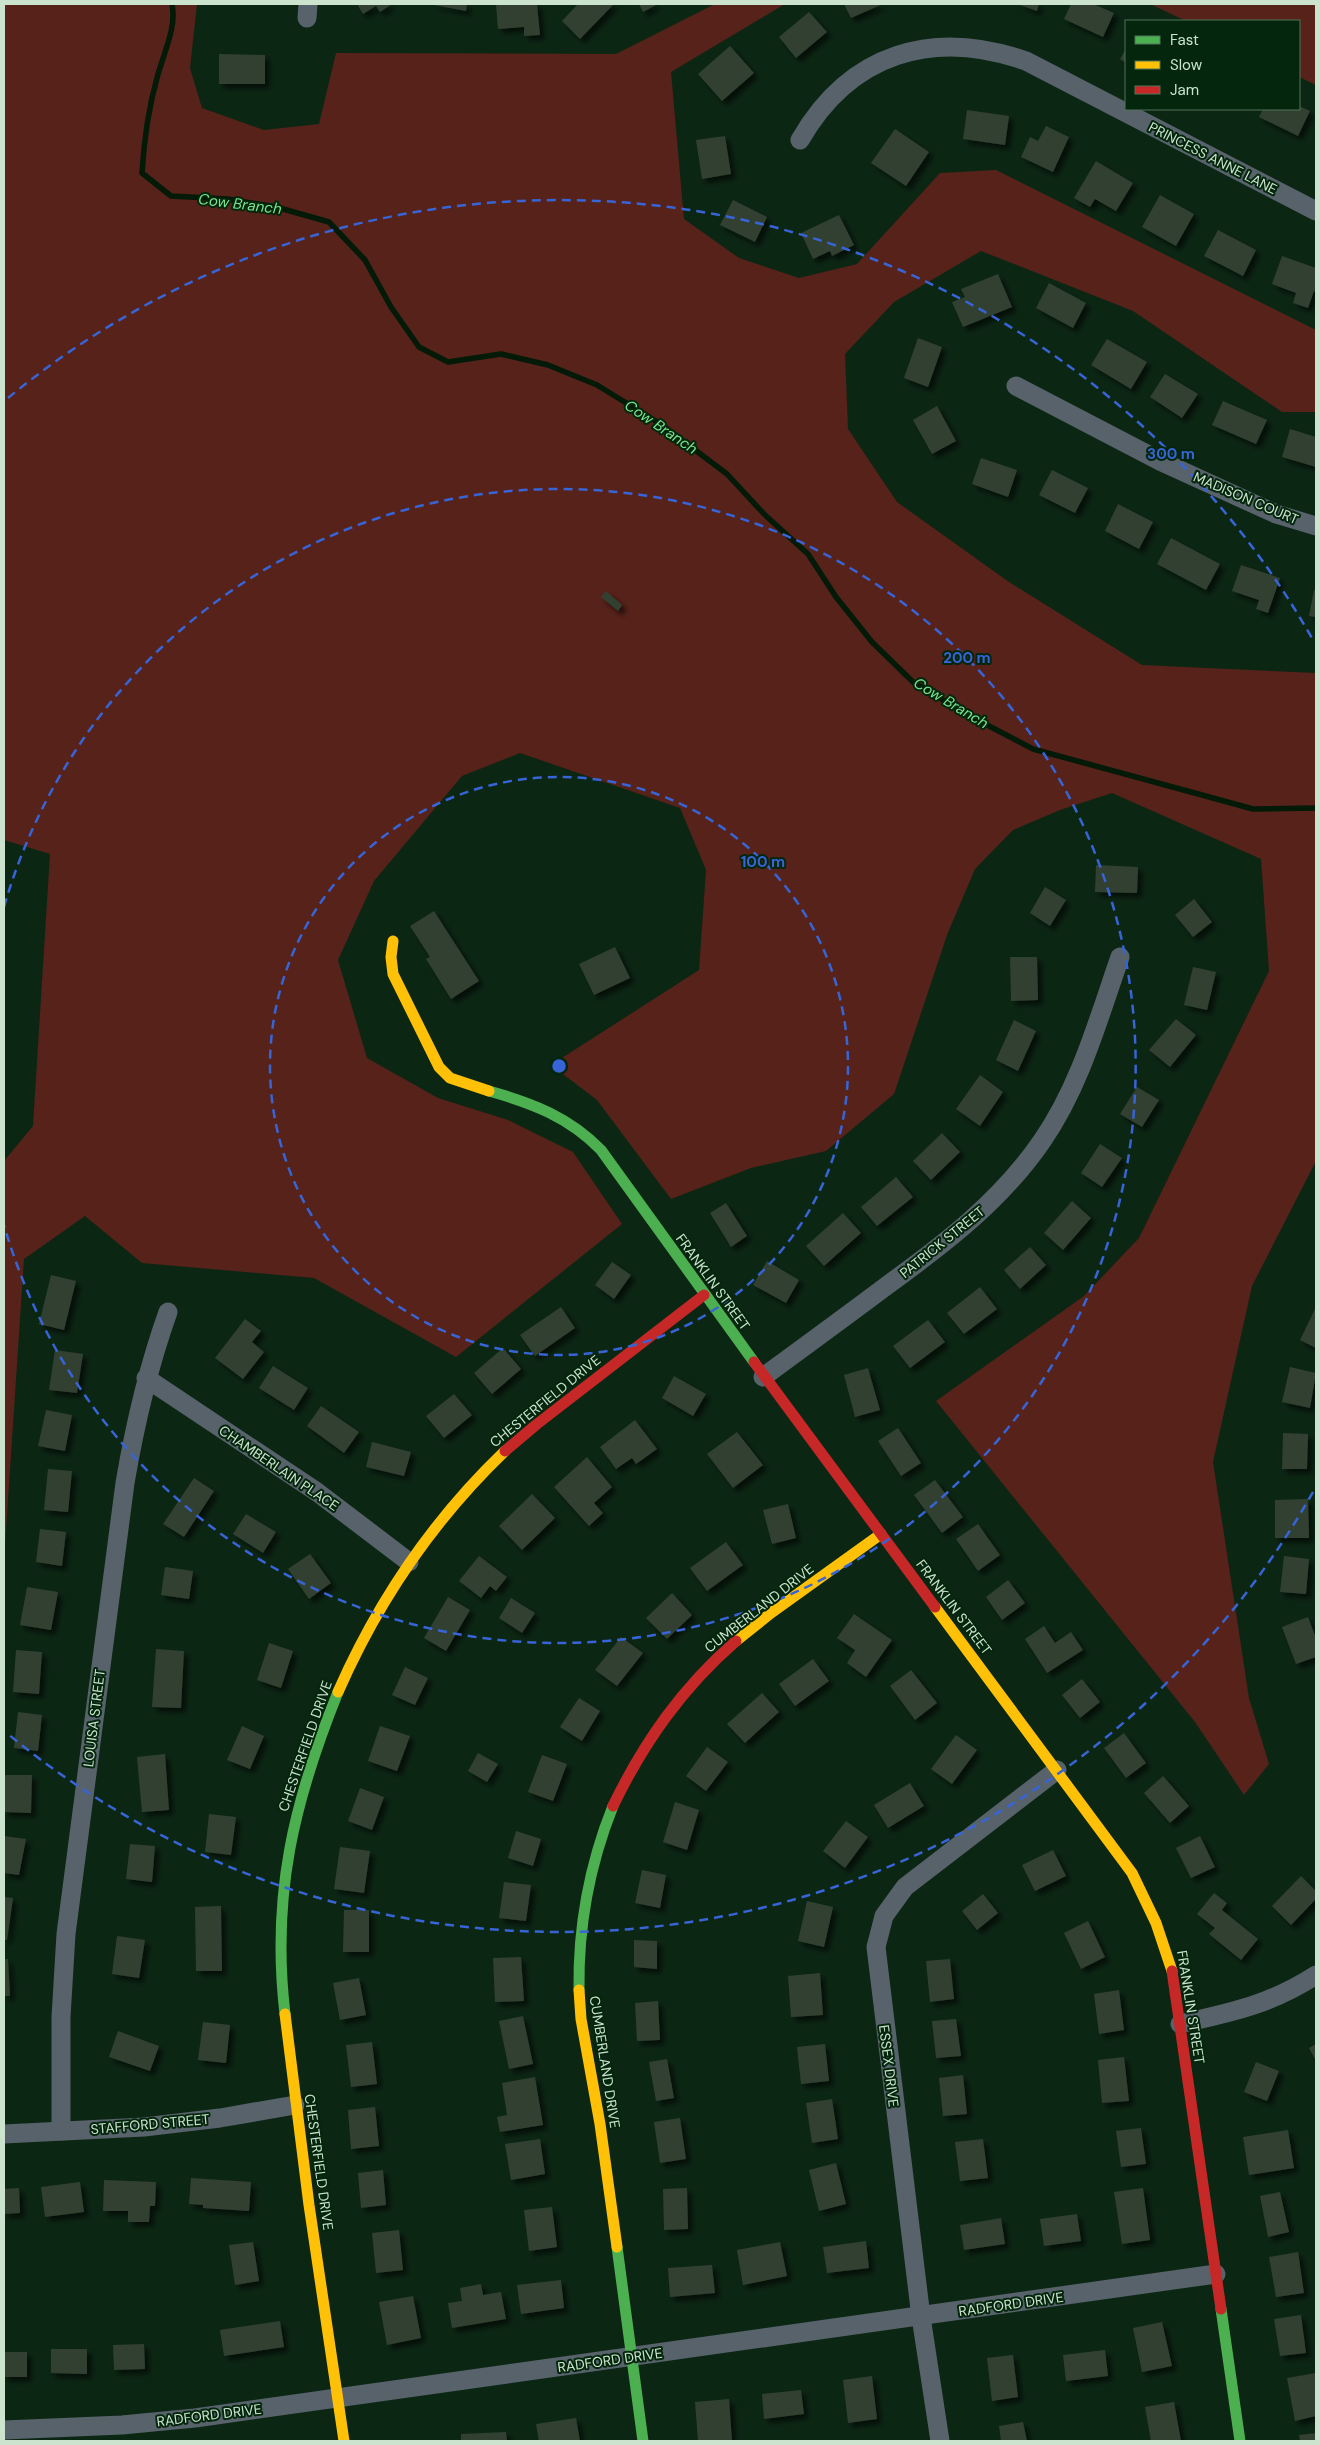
<svg xmlns="http://www.w3.org/2000/svg" width="1320" height="2445" font-family="'DM Sans',sans-serif">
	<style>
		.green { fill: #562219 }
		.lines { fill: none; stroke-linecap: round; stroke-linejoin: round }
		.stream { stroke: #021a07; stroke-width: 5.5 }
		.building { fill: #314130; filter: url(#shadow) }
		.street { stroke: #57626b; stroke-width: 19 }
		.fast { stroke: #4caf50; stroke-width: 11 }
		.slow { stroke: #ffc107; stroke-width: 11 }
		.jam { stroke: #c62828; stroke-width: 11 }
		.ring { fill: none; stroke: #3764d6; stroke-width: 2.5; stroke-dasharray: 9 6 }
		.labels { text-anchor: middle; dominant-baseline: central; stroke-width: 4; stroke-linejoin: round; paint-order: stroke }
		.street-label { font-size: 14px; fill: #cce4ce; stroke: #03260c }
		.water-label { font-size: 15px; font-style: italic; fill: #7ae48f; stroke: #03260c }
		.centre { fill: #3764d6; stroke: #03260c; stroke-width: 2.5 }
		.ring-label { font-size: 15px; text-anchor: middle; font-weight: bold; fill: #3764d6; stroke: #03260c; stroke-width: 4; stroke-linejoin: round; paint-order: stroke }
	</style>
	<defs>
		<filter id="shadow"><feDropShadow dx="4.5" dy="4.5" stdDeviation="2.5" flood-color="#0009"/></filter>
	</defs>
	<rect width="100%" height="100%" fill="#0c2614"/>
	<!-- green -->
	<g class="green">
		<polygon points="4,4 197,4 190,68 202,108 264,130 319,124 336,53 616,54 715,4 785,4 671,72 684,219 739,258 799,278 857,264 940,173 996,170 1316,330 1316,412 1282,412 1133,311 981,251 894,302 845,354 848,429 897,502 1009,582 1142,665 1316,673 1316,1161 1252,1286 1213,1462 1249,1698 1269,1764 1244,1795 1195,1722 936,1401 1084,1296 1139,1238 1269,971 1261,859 1112,793 1060,810 1013,830 975,869 947,935 894,1094 826,1151 751,1168 671,1199 597,1100 551,1065 699,970 706,870 680,808 520,753 462,776 374,881 338,960 367,1058 438,1098 508,1120 573,1152 622,1224 456,1357 314,1278 142,1263 85,1216 24,1259 4,1560 4,1161 33,1126 50,854 4,840"/>
		<polygon points="1150,4 1316,4 1316,85 1299,77 1299,21 1186,21"/>
	</g>
	<g class="lines">
		<!-- stream -->
		<path class="stream" d="M 172,4 C 177,28 163,54 157,78 C 148,110 144,140 142,173 L 171,196 L 227,199 L 276,207 L 329,222 L 365,260 L 391,307 L 419,347 L 448,362 L 501,354 L 548,365 L 597,385 L 662,425 L 727,474 L 765,515 L 808,554 L 836,597 L 872,642 L 913,682 L 968,715 L 1033,749 L 1202,795 L 1253,809 L 1316,808"/>
	</g>
	<!-- building -->
	<g class="building">
		<polygon points="357,4 392,4 380,12 376,6 363,14"/>
		<polygon points="429,4 467,4 466,11"/>
		<polygon points="496,4 537,4 540,35 524,36 524,27 498,29"/>
		<polygon points="578,4 614,4 580,39 562,21"/>
		<polygon points="639,4 658,4 643,12"/>
		<polygon points="844,4 883,4 851,18"/>
		<polygon points="1017,4 1039,4 1037,11"/>
		<polygon points="1071,4 1093,4 1114,13 1103,37 1064,19"/>
		<polygon points="809,12 827,32 796,58 779,37"/>
		<polygon points="730,46 754,73 722,101 698,74"/>
		<polygon points="1126,49 1126,63 1120,59"/>
		<polygon points="219,54 265,55 265,84 219,84"/>
		<polygon points="1299,106 1310,111 1298,136 1259,117 1263,109 1299,109"/>
		<polygon points="967,110 1009,116 1005,145 963,139"/>
		<polygon points="1046,126 1069,137 1053,172 1021,157 1030,137 1038,141"/>
		<polygon points="895,129 929,152 906,186 871,163"/>
		<polygon points="725,136 731,174 702,179 696,140"/>
		<polygon points="1096,161 1133,183 1116,211 1095,199 1090,207 1074,198"/>
		<polygon points="1160,195 1194,214 1176,246 1142,227"/>
		<polygon points="733,200 767,217 755,242 720,225"/>
		<polygon points="839,215 854,245 832,256 830,251 813,259 801,233"/>
		<polygon points="1218,230 1256,250 1243,276 1204,256"/>
		<polygon points="1282,256 1316,268 1316,292 1314,291 1308,308 1293,303 1296,293 1272,284"/>
		<polygon points="998,274 1012,307 963,327 952,302 965,297 961,289"/>
		<polygon points="1049,283 1086,303 1073,328 1036,308"/>
		<polygon points="918,338 942,347 928,387 904,378"/>
		<polygon points="1107,339 1147,362 1131,389 1091,365"/>
		<polygon points="1165,374 1198,394 1182,418 1150,397"/>
		<polygon points="1223,401 1267,420 1256,444 1212,425"/>
		<polygon points="937,406 956,441 932,454 913,420"/>
		<polygon points="1290,429 1316,437 1316,467 1282,457"/>
		<polygon points="981,458 1017,470 1008,497 972,484"/>
		<polygon points="1052,470 1088,488 1075,513 1039,495"/>
		<polygon points="1118,504 1153,522 1139,549 1105,531"/>
		<polygon points="1171,538 1220,564 1206,590 1157,564"/>
		<polygon points="1241,565 1280,578 1268,613 1256,609 1259,600 1232,591"/>
		<polygon points="1314,590 1316,591 1316,617 1309,616"/>
		<polygon points="606,591 622,605 618,611 601,597"/>
		<polygon points="1096,865 1138,867 1137,893 1095,892"/>
		<polygon points="1045,887 1066,900 1050,926 1030,913"/>
		<polygon points="1194,899 1212,922 1193,937 1175,915"/>
		<polygon points="434,911 479,981 451,999 426,959 430,957 410,926"/>
		<polygon points="615,947 630,978 594,995 579,964"/>
		<polygon points="1010,957 1037,957 1038,1000 1011,1001"/>
		<polygon points="1193,967 1216,972 1207,1010 1184,1005"/>
		<polygon points="1176,1019 1196,1035 1170,1067 1149,1050"/>
		<polygon points="1014,1020 1036,1031 1018,1071 996,1060"/>
		<polygon points="980,1075 1003,1092 980,1126 956,1109"/>
		<polygon points="1137,1087 1159,1100 1142,1127 1120,1114"/>
		<polygon points="942,1133 960,1152 931,1180 913,1161"/>
		<polygon points="1100,1144 1122,1158 1102,1187 1081,1173"/>
		<polygon points="896,1177 913,1197 877,1226 861,1207"/>
		<polygon points="1072,1201 1091,1218 1063,1250 1044,1233"/>
		<polygon points="726,1203 747,1236 731,1247 710,1213"/>
		<polygon points="843,1213 861,1233 824,1266 806,1246"/>
		<polygon points="1030,1247 1046,1265 1020,1289 1004,1270"/>
		<polygon points="767,1261 799,1280 786,1303 753,1285"/>
		<polygon points="612,1262 631,1275 614,1299 595,1285"/>
		<polygon points="51,1275 76,1281 64,1330 39,1324"/>
		<polygon points="980,1287 997,1309 964,1334 947,1313"/>
		<polygon points="561,1307 575,1328 535,1356 520,1335"/>
		<polygon points="1316,1307 1316,1348 1300,1340"/>
		<polygon points="245,1319 261,1331 252,1342 264,1352 243,1379 215,1358"/>
		<polygon points="928,1320 945,1342 910,1368 893,1346"/>
		<polygon points="503,1348 521,1369 492,1394 474,1373"/>
		<polygon points="55,1350 83,1354 77,1393 49,1390"/>
		<polygon points="273,1366 308,1388 294,1410 259,1388"/>
		<polygon points="1290,1367 1316,1373 1310,1408 1282,1402"/>
		<polygon points="868,1368 880,1410 855,1417 844,1375"/>
		<polygon points="674,1376 706,1394 693,1416 662,1398"/>
		<polygon points="454,1394 472,1415 444,1438 426,1416"/>
		<polygon points="321,1406 359,1432 344,1453 307,1426"/>
		<polygon points="46,1410 72,1415 65,1451 38,1446"/>
		<polygon points="635,1420 657,1449 636,1464 632,1458 616,1469 600,1447"/>
		<polygon points="898,1428 921,1463 901,1476 878,1441"/>
		<polygon points="737,1432 763,1465 733,1488 707,1454"/>
		<polygon points="1283,1433 1308,1434 1307,1469 1282,1469"/>
		<polygon points="372,1442 411,1452 404,1476 366,1467"/>
		<polygon points="587,1457 612,1487 594,1503 603,1513 589,1526 554,1487"/>
		<polygon points="48,1469 72,1471 68,1512 44,1510"/>
		<polygon points="194,1478 214,1491 184,1537 163,1524"/>
		<polygon points="935,1480 963,1517 942,1533 914,1495"/>
		<polygon points="532,1494 555,1518 522,1550 499,1526"/>
		<polygon points="1308,1499 1309,1538 1275,1538 1275,1500"/>
		<polygon points="788,1504 796,1538 772,1544 763,1510"/>
		<polygon points="246,1514 276,1532 263,1553 233,1534"/>
		<polygon points="978,1524 1000,1555 978,1571 956,1539"/>
		<polygon points="40,1529 66,1532 62,1566 36,1562"/>
		<polygon points="726,1542 743,1565 707,1591 690,1568"/>
		<polygon points="310,1554 331,1583 309,1599 288,1569"/>
		<polygon points="479,1556 507,1577 496,1591 490,1586 481,1598 459,1581"/>
		<polygon points="1284,1556 1309,1559 1306,1594 1280,1592"/>
		<polygon points="165,1567 193,1571 189,1599 161,1595"/>
		<polygon points="1008,1580 1025,1603 1002,1620 986,1597"/>
		<polygon points="27,1587 58,1592 51,1630 20,1625"/>
		<polygon points="672,1593 692,1615 667,1639 646,1618"/>
		<polygon points="448,1597 470,1610 446,1651 424,1638"/>
		<polygon points="511,1598 535,1613 522,1633 499,1618"/>
		<polygon points="854,1614 892,1640 866,1677 847,1663 855,1650 837,1638"/>
		<polygon points="1308,1617 1316,1638 1316,1657 1296,1664 1282,1627"/>
		<polygon points="1044,1626 1055,1643 1071,1632 1083,1650 1047,1673 1025,1639"/>
		<polygon points="621,1637 643,1653 617,1686 595,1670"/>
		<polygon points="269,1643 293,1651 281,1688 257,1680"/>
		<polygon points="156,1649 184,1651 181,1708 152,1707"/>
		<polygon points="16,1650 42,1652 39,1694 13,1692"/>
		<polygon points="813,1659 829,1681 795,1706 779,1684"/>
		<polygon points="405,1667 428,1678 415,1705 392,1695"/>
		<polygon points="911,1670 937,1703 915,1720 890,1686"/>
		<polygon points="1082,1679 1100,1702 1080,1718 1062,1695"/>
		<polygon points="762,1693 779,1712 745,1743 727,1724"/>
		<polygon points="579,1698 600,1711 582,1741 560,1727"/>
		<polygon points="18,1712 42,1715 38,1751 14,1748"/>
		<polygon points="242,1726 264,1736 250,1769 227,1760"/>
		<polygon points="380,1726 410,1736 397,1771 368,1761"/>
		<polygon points="1124,1733 1146,1763 1126,1778 1104,1748"/>
		<polygon points="956,1735 977,1750 952,1784 931,1769"/>
		<polygon points="707,1747 728,1762 706,1791 686,1776"/>
		<polygon points="478,1753 498,1764 487,1782 468,1771"/>
		<polygon points="165,1754 169,1810 142,1812 137,1757"/>
		<polygon points="542,1755 567,1764 553,1801 528,1792"/>
		<polygon points="4,1775 32,1775 31,1813 4,1812"/>
		<polygon points="1163,1776 1189,1806 1170,1823 1144,1793"/>
		<polygon points="910,1783 924,1806 888,1828 874,1805"/>
		<polygon points="360,1788 384,1797 372,1830 348,1821"/>
		<polygon points="675,1802 699,1810 687,1850 663,1842"/>
		<polygon points="209,1814 236,1817 231,1855 205,1852"/>
		<polygon points="846,1821 868,1837 845,1868 823,1851"/>
		<polygon points="516,1831 541,1839 533,1866 508,1858"/>
		<polygon points="4,1836 26,1839 19,1875 4,1873"/>
		<polygon points="1200,1836 1215,1867 1191,1878 1176,1848"/>
		<polygon points="130,1844 155,1846 152,1882 126,1879"/>
		<polygon points="340,1847 370,1851 364,1893 334,1889"/>
		<polygon points="1053,1850 1066,1876 1035,1891 1022,1865"/>
		<polygon points="642,1870 666,1875 660,1908 635,1903"/>
		<polygon points="1301,1876 1316,1891 1316,1899 1291,1925 1272,1906"/>
		<polygon points="504,1882 531,1885 526,1921 499,1918"/>
		<polygon points="1214,1893 1227,1903 1222,1910 1258,1939 1241,1960 1209,1934 1215,1928 1197,1914"/>
		<polygon points="983,1894 998,1913 977,1930 962,1911"/>
		<polygon points="4,1897 13,1898 7,1940 4,1940"/>
		<polygon points="807,1901 833,1907 824,1947 798,1941"/>
		<polygon points="221,1906 222,1971 196,1971 195,1907"/>
		<polygon points="344,1910 369,1910 369,1952 343,1952"/>
		<polygon points="1088,1921 1105,1957 1081,1969 1064,1933"/>
		<polygon points="117,1936 145,1940 139,1978 112,1974"/>
		<polygon points="634,1940 657,1941 657,1969 634,1967"/>
		<polygon points="521,1957 524,2001 495,2002 493,1958"/>
		<polygon points="4,1959 8,1959 10,1996 4,1996"/>
		<polygon points="950,1959 954,1999 930,2002 926,1961"/>
		<polygon points="820,1973 823,2015 791,2017 788,1976"/>
		<polygon points="359,1978 366,2015 340,2020 333,1983"/>
		<polygon points="1119,1990 1124,2030 1099,2034 1094,1994"/>
		<polygon points="658,2001 660,2040 637,2041 635,2003"/>
		<polygon points="523,2016 533,2064 509,2069 499,2021"/>
		<polygon points="956,2019 961,2056 936,2058 932,2021"/>
		<polygon points="203,2022 230,2025 226,2063 198,2060"/>
		<polygon points="118,2031 159,2046 150,2071 109,2057"/>
		<polygon points="372,2042 377,2084 351,2087 346,2045"/>
		<polygon points="825,2044 829,2081 801,2084 797,2047"/>
		<polygon points="1316,2044 1316,2061 1309,2048"/>
		<polygon points="1124,2057 1129,2101 1102,2103 1098,2060"/>
		<polygon points="667,2059 674,2098 656,2101 649,2062"/>
		<polygon points="1256,2062 1279,2071 1267,2101 1244,2092"/>
		<polygon points="963,2075 967,2114 943,2116 939,2078"/>
		<polygon points="535,2077 543,2125 500,2132 497,2117 507,2115 502,2083"/>
		<polygon points="832,2099 838,2139 812,2143 806,2103"/>
		<polygon points="375,2107 379,2146 351,2149 348,2110"/>
		<polygon points="680,2118 686,2159 660,2163 654,2122"/>
		<polygon points="1141,2128 1146,2164 1121,2167 1116,2131"/>
		<polygon points="1288,2130 1294,2168 1249,2175 1243,2137"/>
		<polygon points="540,2139 545,2174 511,2180 505,2144"/>
		<polygon points="983,2139 988,2178 960,2181 955,2142"/>
		<polygon points="836,2163 846,2204 819,2211 809,2170"/>
		<polygon points="383,2170 386,2205 361,2208 358,2173"/>
		<polygon points="191,2178 251,2182 249,2211 203,2208 203,2205 189,2204"/>
		<polygon points="104,2180 156,2182 155,2206 150,2206 149,2222 128,2222 128,2211 103,2211"/>
		<polygon points="80,2182 84,2212 45,2217 41,2187"/>
		<polygon points="19,2188 20,2213 4,2214 4,2189"/>
		<polygon points="687,2188 688,2229 664,2230 663,2189"/>
		<polygon points="1143,2188 1150,2240 1122,2244 1114,2192"/>
		<polygon points="1280,2192 1289,2232 1268,2237 1260,2196"/>
		<polygon points="552,2207 557,2247 529,2251 524,2210"/>
		<polygon points="1077,2214 1081,2241 1044,2246 1040,2219"/>
		<polygon points="1001,2218 1005,2244 964,2250 960,2225"/>
		<polygon points="399,2230 403,2270 376,2273 372,2233"/>
		<polygon points="866,2241 869,2268 827,2273 823,2247"/>
		<polygon points="253,2242 259,2281 235,2285 229,2245"/>
		<polygon points="780,2242 787,2276 743,2285 737,2250"/>
		<polygon points="1298,2252 1304,2293 1276,2297 1269,2257"/>
		<polygon points="712,2265 715,2293 670,2297 668,2268"/>
		<polygon points="561,2280 564,2308 521,2314 517,2285"/>
		<polygon points="481,2284 483,2295 501,2292 506,2319 452,2328 448,2303 462,2301 460,2288"/>
		<polygon points="413,2296 421,2338 387,2345 379,2302"/>
		<polygon points="1301,2315 1306,2353 1280,2356 1274,2319"/>
		<polygon points="280,2321 284,2347 224,2356 220,2330"/>
		<polygon points="1162,2322 1172,2366 1142,2372 1133,2328"/>
		<polygon points="144,2344 145,2369 114,2370 113,2345"/>
		<polygon points="51,2349 87,2349 87,2374 51,2373"/>
		<polygon points="1105,2350 1108,2376 1066,2381 1063,2355"/>
		<rect x="4" y="2352" width="23" height="25"/>
		<polygon points="1013,2355 1018,2397 992,2401 987,2358"/>
		<polygon points="1316,2373 1316,2416 1295,2421 1287,2378"/>
		<polygon points="872,2376 877,2419 848,2423 843,2380"/>
		<polygon points="801,2390 804,2414 764,2419 762,2394"/>
		<polygon points="729,2399 732,2441 698,2441 695,2402"/>
		<polygon points="1174,2402 1181,2441 1151,2441 1145,2407"/>
		<polygon points="576,2418 580,2441 539,2441 536,2424"/>
		<polygon points="1023,2422 1027,2441 1001,2441 999,2426"/>
		<polygon points="506,2432 507,2441 461,2441 461,2434"/>
		<polygon points="1316,2433 1316,2441 1300,2441 1299,2435"/>
	</g>
	<g class="lines">
		<!-- street -->
		<g class="street">
			<polyline points="307,18 308,4"/>
			<path d="M 800,140 C 850,53 933,28 1026,61 L 1316,211"/>
			<polyline points="1016,386 1160,461 1276,514 1316,526"/>
			<path d="M 763,1377 C 804,1347 845,1317 885,1287 C 944,1244 1000,1202 1042,1141 C 1080,1086 1098,1020 1120,957"/>
			<polyline points="146,1378 317,1492 409,1562"/>
			<path d="M 1180,2024 C 1233,2012 1269,2005 1316,1975"/>
			<path d="M 61,2131 L 61,2017 L 66,1934 L 125,1483 C 135,1424 148,1368 168,1312"/>
			<polyline points="4,2134 144,2127 220,2118 295,2105"/>
			<polyline points="4,2430 122,2425 195,2418 1216,2274"/>
			<polyline points="940,2441 921,2317 876,1947 884,1916 905,1887 1057,1770"/>
		</g>
		<!-- fast -->
		<g class="fast">
			<path d="M 489,1091 C 532,1103 569,1117 601,1150 L 754,1362"/>
			<path d="M 579,1990 C 578,1926 589,1866 613,1806"/>
			<path d="M 285,2014 C 271,1895 294,1801 338,1692"/>
			<polyline points="617,2247 643,2441"/>
			<polyline points="1221,2309 1240,2441"/>
		</g>
		<!-- slow -->
		<g class="slow">
			<polyline points="393,941 391,957 393,974 439,1067 450,1078 489,1091"/>
			<polyline points="935,1607 1132,1873 1156,1923 1172,1971"/>
			<polyline points="736,1641 771,1613 881,1534"/>
			<path d="M 338,1692 C 378,1601 433,1520 505,1451"/>
			<polyline points="579,1990 581,2019 600,2124 617,2247"/>
			<polyline points="285,2014 309,2205 344,2441"/>
		</g>
		<!-- jam -->
		<g class="jam">
			<polyline points="754,1362 935,1607"/>
			<polyline points="505,1451 537,1424 704,1295"/>
			<path d="M 613,1806 C 644,1742 682,1688 736,1641"/>
			<polyline points="1172,1971 1221,2309"/>
		</g>
	</g>
	<!-- distance rings -->
	<g class="ring">
		<circle cx="559" cy="1066" r="289"/>
		<path d="M4 907A577 577 0 1 1 4 1225"/>
		<path d="M1313 1492A866 866 0 0 1 8 1734M8 398A866 866 0 0 1 1313 640"/>
	</g>
	<g class="labels">
		<!-- street labels -->
		<g class="street-label">
			<text transform="translate(1213 158) rotate(27)">PRINCESS ANNE LANE</text>
			<text transform="translate(1246 498) rotate(23)">MADISON COURT</text>
			<text transform="translate(942 1242) rotate(-39)">PATRICK STREET</text>
			<text transform="translate(713 1282) rotate(54)">FRANKLIN STREET</text>
			<text transform="translate(545 1401) rotate(-39)">CHESTERFIELD DRIVE</text>
			<text transform="translate(279 1468) rotate(34)">CHAMBERLAIN PLACE</text>
			<text transform="translate(954 1607) rotate(53)">FRANKLIN STREET</text>
			<text transform="translate(759 1608) rotate(-38)">CUMBERLAND DRIVE</text>
			<text transform="translate(94 1718) rotate(-83)">LOUISA STREET</text>
			<text transform="translate(305 1746) rotate(-71)">CHESTERFIELD DRIVE</text>
			<text transform="translate(1191 2007) rotate(81)">FRANKLIN STREET</text>
			<text transform="translate(605 2062) rotate(81)">CUMBERLAND DRIVE</text>
			<text transform="translate(889 2066) rotate(83)">ESSEX DRIVE</text>
			<text transform="translate(150 2124) rotate(-5)">STAFFORD STREET</text>
			<text transform="translate(319 2162) rotate(82)">CHESTERFIELD DRIVE</text>
			<text transform="translate(1011 2304) rotate(-8)">RADFORD DRIVE</text>
			<text transform="translate(610 2360) rotate(-8)">RADFORD DRIVE</text>
			<text transform="translate(209 2415) rotate(-7)">RADFORD DRIVE</text>
		</g>
		<!-- water labels -->
		<g class="water-label">
			<text transform="translate(240 204) rotate(7)">Cow Branch</text>
			<text transform="translate(661 427) rotate(34)">Cow Branch</text>
			<text transform="translate(951 703) rotate(31)">Cow Branch</text>
		</g>
	</g>
	<circle cx="559" cy="1066" r="8" class="centre"/>
	<g class="ring-label">
		<text x="1171" y="459">300 m</text>
		<text x="967" y="663">200 m</text>
		<text x="763" y="867">100 m</text>
	</g>
	<!-- border -->
	<rect width="1320" height="2445" fill="none" stroke="#cce4ce" stroke-width="10"/>
	<!-- legend -->
	<rect x="1125" y="20" width="175" height="90" fill="#03260c" stroke="#53725a"/>
	<rect x="1135" y="36" width="25" height="8" fill="#4caf50" stroke="#53725a"/>
	<text x="1170" y="45" font-size="15" fill="#cce4ce">Fast</text>
	<rect x="1135" y="61" width="25" height="8" fill="#ffc107" stroke="#53725a"/>
	<text x="1170" y="70" font-size="15" fill="#cce4ce">Slow</text>
	<rect x="1135" y="86" width="25" height="8" fill="#c62828" stroke="#53725a"/>
	<text x="1170" y="95" font-size="15" fill="#cce4ce">Jam</text>
</svg>
